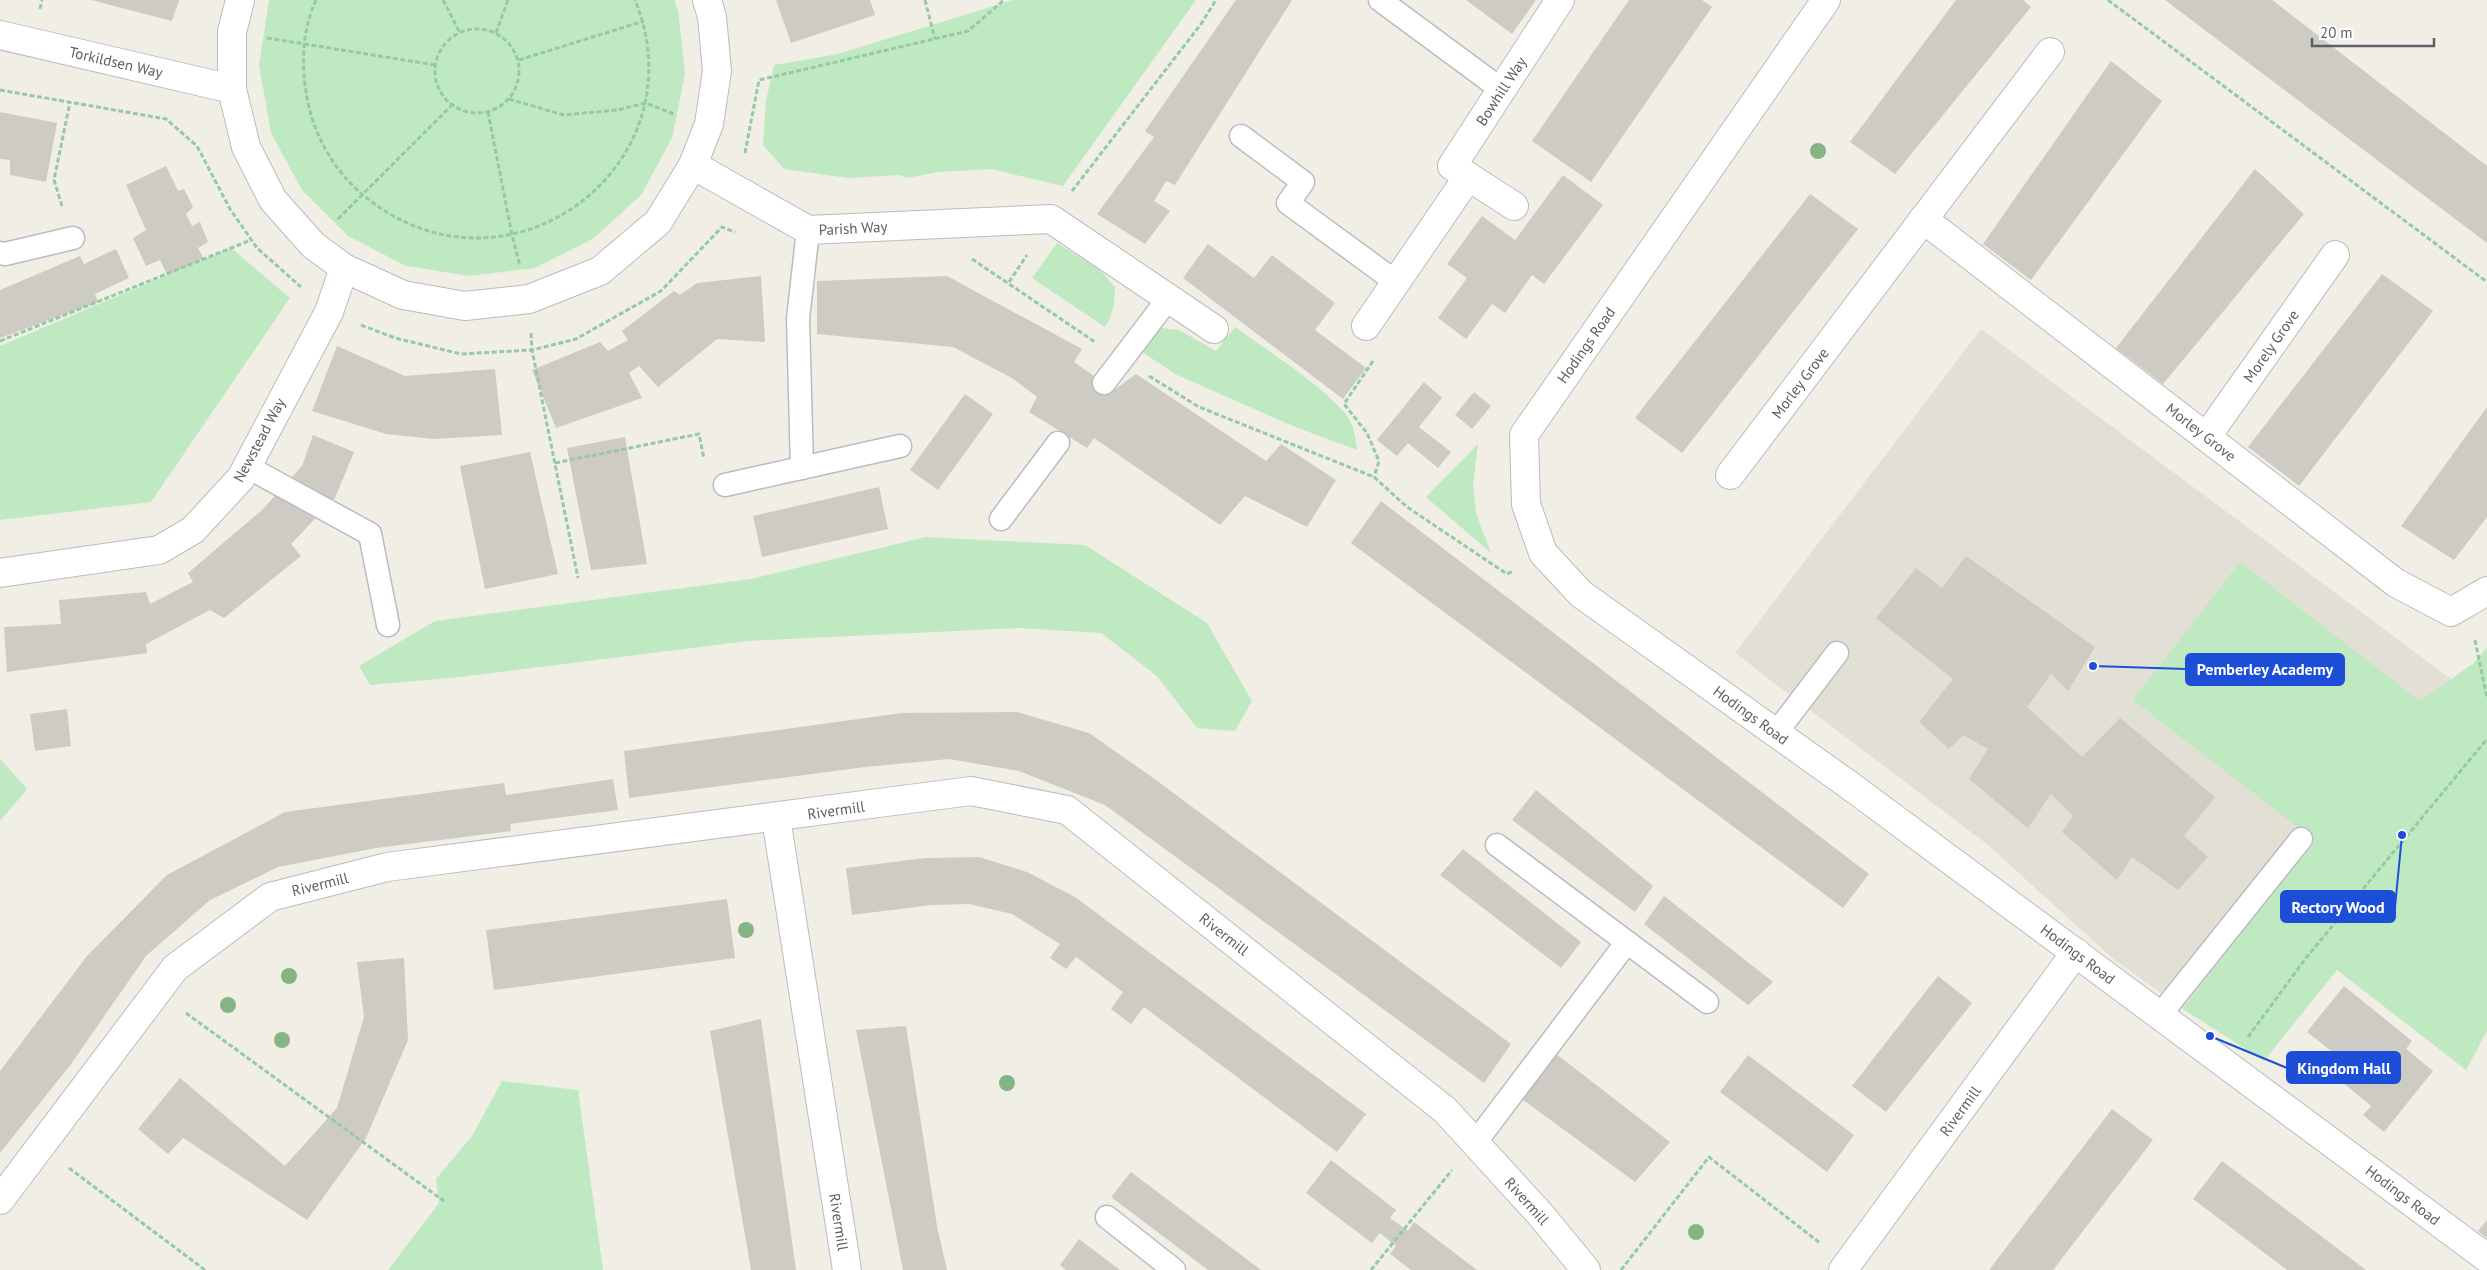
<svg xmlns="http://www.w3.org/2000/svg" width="2487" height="1270" font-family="'PT Sans',sans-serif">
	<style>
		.education { fill: #e2e0d5 }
		.green { fill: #bfeac1 }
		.building { fill: #cdcbc3 }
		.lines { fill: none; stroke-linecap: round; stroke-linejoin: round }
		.lane-casing { stroke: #b9bcc2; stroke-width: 25 }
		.street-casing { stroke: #b9bcc2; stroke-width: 30 }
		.path { stroke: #96c9a8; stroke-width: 3; stroke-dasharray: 5 2.5; stroke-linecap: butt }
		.lane { stroke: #fff; stroke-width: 22 }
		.street { stroke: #fff; stroke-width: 28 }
		.tree { fill: #85b485 }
		.labels { text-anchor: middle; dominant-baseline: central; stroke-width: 4.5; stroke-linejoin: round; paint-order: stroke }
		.street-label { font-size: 15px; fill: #5c6066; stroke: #fff }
		.leader { fill: none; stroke: #1d4ed8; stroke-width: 2 }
		.callout-dot { fill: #1d4ed8; stroke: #fff; stroke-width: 2 }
		.callout { fill: #1d4ed8; stroke: #1d4ed8; stroke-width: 2 }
		.callout-label { font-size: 16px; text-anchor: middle; font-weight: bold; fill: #fff }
	</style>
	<rect width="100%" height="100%" fill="#f0eee5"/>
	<!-- education -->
	<polygon class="education" points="1981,329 2451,679 2183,1009 2111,957 1988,845 1735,653"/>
	<!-- green -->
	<g class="green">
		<polygon points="269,0 674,0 678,10 685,74 672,138 641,195 593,239 535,268 470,276 406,266 348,236 302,190 271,133 259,65"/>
		<polygon points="1013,0 1196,0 1063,186 991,169 938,172 908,178 899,175 848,178 784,169 763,145 766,101 774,65 838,54"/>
		<path d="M 1057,243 L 1098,268 L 1115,287 C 1115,302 1113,314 1105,327 L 1032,278 Z"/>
		<polygon points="231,248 290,298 151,502 0,520 0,346"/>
		<path d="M 1235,327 C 1261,346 1340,397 1351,423 C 1355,431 1356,442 1357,450 L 1293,426 L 1177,375 L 1133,346 L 1160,328 L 1179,330 L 1216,351 Z"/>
		<polygon points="1478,444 1473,485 1476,513 1491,553 1426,497"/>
		<polygon points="926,537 1085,545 1207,623 1252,701 1235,731 1197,728 1157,676 1101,633 1019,628 748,641 460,677 370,685 359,666 435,621 751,579"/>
		<polygon points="2240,562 2420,701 2474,663 2487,647 2487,1031 2466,1070 2337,970 2264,1061 2183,1009 2313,839 2133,700"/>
		<polygon points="0,759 27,789 0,821"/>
		<polygon points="502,1081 578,1090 603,1270 388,1270 439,1203 436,1179 472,1136"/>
	</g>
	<!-- building -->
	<g class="building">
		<polygon points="91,0 179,0 172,21"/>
		<polygon points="776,0 870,0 875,15 791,43"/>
		<polygon points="1236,0 1292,0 1175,185 1166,181 1154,201 1170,211 1145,244 1097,214 1154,137 1145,131"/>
		<polygon points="1466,0 1536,0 1512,34"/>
		<polygon points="1629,0 1702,0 1712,7 1591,182 1532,141"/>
		<polygon points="1956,0 2023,0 2031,7 1895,174 1850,142"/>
		<polygon points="2165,0 2272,0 2487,166 2487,243"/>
		<polygon points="2111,61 2162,101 2031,280 1983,244"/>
		<polygon points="0,112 57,123 46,182 10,175 10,160 0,159"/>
		<polygon points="166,166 178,191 184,189 193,207 186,214 192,226 200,222 208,242 198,248 204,259 167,275 160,260 146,266 133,238 146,230 126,185"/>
		<polygon points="2255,169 2304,214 2163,384 2116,348"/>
		<polygon points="1563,175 1603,205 1544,284 1532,275 1505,313 1492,304 1466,339 1438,318 1467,278 1447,264 1482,216 1515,240"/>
		<polygon points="1810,194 1858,229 1682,453 1635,418"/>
		<polygon points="1208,244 1254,278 1272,255 1335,303 1315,330 1366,368 1343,399 1183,278"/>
		<polygon points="116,249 129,278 95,294 98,302 0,338 0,290 80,256 84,264"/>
		<polygon points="2382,274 2433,311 2299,486 2248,447"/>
		<polygon points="761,276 765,342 717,339 658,387 639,366 629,373 642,398 556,428 532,370 600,342 608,351 628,340 622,331 674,291 680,295 697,283"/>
		<polygon points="947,276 1082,349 1074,362 1114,390 1136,374 1266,461 1281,444 1336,480 1307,527 1245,496 1220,525 1094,438 1087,448 1029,412 1037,397 1012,378 953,347 817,334 817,281"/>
		<polygon points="337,346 405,376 495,369 502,435 434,439 386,434 312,411"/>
		<polygon points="1424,382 1442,398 1419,427 1451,452 1438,468 1408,443 1397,456 1377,440"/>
		<polygon points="1474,392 1491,406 1472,429 1455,415"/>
		<polygon points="965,394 993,414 938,490 910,470"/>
		<polygon points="2487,407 2487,517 2454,560 2401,526"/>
		<polygon points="313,435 354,452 335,498 291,544 301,556 224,618 210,610 146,644 147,653 7,672 4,627 61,624 59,600 146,592 150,604 193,582 188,573 262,510 302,466"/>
		<polygon points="625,437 647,564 591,570 567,448"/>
		<polygon points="530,452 558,574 485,589 460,466"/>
		<polygon points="879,487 888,529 762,557 753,516"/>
		<polygon points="1381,501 1869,874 1843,908 1351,543"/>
		<polygon points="1966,556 2095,647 2068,691 2051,674 2027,707 2082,757 2120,718 2215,797 2184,836 2208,857 2178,890 2132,857 2117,880 2062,832 2073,816 2051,794 2028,828 1969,779 1988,749 1963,735 1949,749 1919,722 1953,679 1876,618 1916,568 1942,588"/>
		<polygon points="67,709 71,746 35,751 30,714"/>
		<polygon points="1017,712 1089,733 1156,780 1511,1044 1484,1083 1105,805 1019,771 949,759 865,767 629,798 624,751 902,713"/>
		<polygon points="613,779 618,810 510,824 511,831 376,848 278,867 210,900 146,956 71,1064 0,1153 0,1071 87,956 167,875 285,812 504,783 506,795"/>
		<polygon points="1536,790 1653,886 1635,912 1512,820"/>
		<polygon points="1463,849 1581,942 1561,968 1440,875"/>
		<polygon points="979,857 1027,872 1075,897 1366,1114 1337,1152 1144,1007 1131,1024 1111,1009 1123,992 1076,957 1066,969 1050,958 1060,944 1012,914 969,904 931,905 852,915 846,868 925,858"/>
		<polygon points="1664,896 1773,982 1748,1005 1644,924"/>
		<polygon points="727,899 735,958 494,990 486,930"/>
		<polygon points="404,958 408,1040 366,1138 307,1220 183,1138 168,1154 138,1129 180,1078 285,1166 337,1108 364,1017 357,962"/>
		<polygon points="1938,976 1972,1003 1886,1112 1852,1086"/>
		<polygon points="2344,986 2412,1041 2406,1049 2433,1071 2384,1132 2363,1115 2371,1106 2342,1082 2353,1068 2307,1032"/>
		<polygon points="761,1019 796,1270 751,1270 710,1031"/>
		<polygon points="906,1026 937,1226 947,1270 903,1270 856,1030"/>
		<polygon points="1555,1053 1670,1142 1635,1182 1518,1096"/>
		<polygon points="1748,1055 1854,1135 1827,1172 1720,1092"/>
		<polygon points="2112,1109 2153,1140 2053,1270 1989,1270"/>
		<polygon points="1331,1160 1396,1210 1390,1218 1408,1231 1414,1222 1477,1270 1411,1270 1390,1254 1396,1246 1380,1233 1372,1243 1340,1219 1306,1193"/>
		<polygon points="2222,1161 2366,1270 2287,1270 2193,1199"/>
		<polygon points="1131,1172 1261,1270 1208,1270 1111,1197"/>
		<polygon points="2487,1220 2487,1238 2478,1231"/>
		<polygon points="1079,1239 1120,1270 1066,1270 1060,1265"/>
	</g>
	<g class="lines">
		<defs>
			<g id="lane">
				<polyline points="1380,0 1502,90"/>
				<polyline points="1241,136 1303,182 1288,203 1396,282"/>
				<polyline points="0,253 5,254 73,238"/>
				<polyline points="1104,383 1168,299"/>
				<polyline points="246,466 370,534 388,625"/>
				<polyline points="802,468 798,319 808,230"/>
				<polyline points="725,485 900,446"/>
				<polyline points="1001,519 1058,443"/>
				<polyline points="1776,733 1837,653"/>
				<polyline points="1497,845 1707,1002"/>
				<polyline points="2160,1015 2301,839"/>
				<polyline points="1475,1143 1627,942"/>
				<polyline points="1107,1217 1174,1270"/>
			</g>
			<g id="street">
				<polyline points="240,0 232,32 232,89 246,147 273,200 313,245 344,268 403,295 465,306 529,299 600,271 658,222 693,165 709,124 717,71 712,17 707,0"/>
				<polyline points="1826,0 1524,435 1526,504 1543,553 1581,594 1849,785 2487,1258"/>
				<polyline points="0,35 232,89"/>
				<polyline points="693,165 808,230 1051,219 1214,329"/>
				<polyline points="1514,206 1452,166 1560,0"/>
				<polyline points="1923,219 2396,583 2451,612 2487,591"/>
				<polyline points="1366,326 1468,177"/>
				<polyline points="2207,436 2335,255"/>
				<polyline points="1730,475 2050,52"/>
				<polyline points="0,573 159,550 193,530 241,478 329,312 344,268"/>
				<polyline points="776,818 847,1270"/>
				<polyline points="0,1200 175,968 270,897 387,867 971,791 1067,810 1445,1110 1540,1214 1586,1270"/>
				<polyline points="1843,1270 2076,952"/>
			</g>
		</defs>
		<!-- lane casing -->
		<use href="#lane" class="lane-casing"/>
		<!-- street casing -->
		<use href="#street" class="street-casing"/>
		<!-- path -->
		<g class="path">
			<path d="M 316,0 C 300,34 301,76 310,111 C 320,149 344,183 376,205 C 517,305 701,161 635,0"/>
			<polyline points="443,0 460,33"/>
			<polyline points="925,0 935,39"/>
			<polyline points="2108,0 2487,282"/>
			<polyline points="40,9 42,0"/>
			<circle cx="477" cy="71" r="42"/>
			<polyline points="496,33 508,0"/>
			<polyline points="267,38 435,65"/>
			<polyline points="519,60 644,21"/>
			<polyline points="0,90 166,119 197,146 230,209 257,248 301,287"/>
			<polyline points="509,99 564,115 617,110 646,103 676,115"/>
			<polyline points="488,112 512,235 520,266"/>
			<polyline points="745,153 759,80 968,31 1004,0"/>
			<polyline points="1072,191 1201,24 1216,0"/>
			<polyline points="62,206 54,180 70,102"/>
			<polyline points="338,219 451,106"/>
			<polyline points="972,259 1095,342"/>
			<polyline points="1009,282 1027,255"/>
			<polyline points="361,325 395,338 461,354 532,350 576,339 661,291 722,227 735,232"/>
			<polyline points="531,333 532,350 578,578"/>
			<polyline points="0,341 251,240"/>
			<polyline points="1373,361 1344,404 1367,433 1379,461 1374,477"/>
			<polyline points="1149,376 1199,407 1374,477 1407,507 1507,574 1513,571"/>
			<polyline points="555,463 699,434 704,459"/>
			<polyline points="2475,640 2487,698"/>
			<polyline points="186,1013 444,1201"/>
			<polyline points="2248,1037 2306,958 2487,739"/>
			<polyline points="69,1168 205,1270"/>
			<polyline points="1371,1270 1452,1170"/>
			<polyline points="1621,1270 1709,1157 1820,1243"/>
		</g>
		<!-- lane -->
		<use href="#lane" class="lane"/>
		<!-- street -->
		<use href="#street" class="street"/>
	</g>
	<!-- trees -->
	<g class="tree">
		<circle cx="1818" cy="151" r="8"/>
		<circle cx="746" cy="930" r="8"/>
		<circle cx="289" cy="976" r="8"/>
		<circle cx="228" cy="1005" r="8"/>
		<circle cx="282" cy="1040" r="8"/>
		<circle cx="1007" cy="1083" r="8"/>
		<circle cx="1696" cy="1232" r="8"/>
	</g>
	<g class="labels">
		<!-- street labels -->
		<g class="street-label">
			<text transform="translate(116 62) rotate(13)">Torkildsen Way</text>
			<text transform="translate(1501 91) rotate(-57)">Bowhill Way</text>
			<text transform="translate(853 228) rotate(-3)">Parish Way</text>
			<text transform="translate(1586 345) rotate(-55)">Hodings Road</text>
			<text transform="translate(2271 346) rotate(-55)">Morely Grove</text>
			<text transform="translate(1800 383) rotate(-53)">Morley Grove</text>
			<text transform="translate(2201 432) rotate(38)">Morley Grove</text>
			<text transform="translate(259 440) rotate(-62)">Newstead Way</text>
			<text transform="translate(1751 715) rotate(36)">Hodings Road</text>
			<text transform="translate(836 810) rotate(-8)">Rivermill</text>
			<text transform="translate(320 884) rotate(-14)">Rivermill</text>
			<text transform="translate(1224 934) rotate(38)">Rivermill</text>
			<text transform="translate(2078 954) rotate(37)">Hodings Road</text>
			<text transform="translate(1960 1111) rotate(-54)">Rivermill</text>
			<text transform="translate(2403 1195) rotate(37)">Hodings Road</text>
			<text transform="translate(1527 1201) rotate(48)">Rivermill</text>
			<text transform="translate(839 1222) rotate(81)">Rivermill</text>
		</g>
	</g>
	<!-- callouts -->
	<path class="leader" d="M2093 666L2186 669M2402 835L2395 907M2210 1036L2287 1068"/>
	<g class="callout-dot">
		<circle cx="2093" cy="666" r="5"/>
		<circle cx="2402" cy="835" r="5"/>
		<circle cx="2210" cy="1036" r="5"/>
	</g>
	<g class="callout">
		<rect x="2186" y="654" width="158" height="31" rx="5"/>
		<rect x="2281" y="891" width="114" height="31" rx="5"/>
		<rect x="2287" y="1052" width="113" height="31" rx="5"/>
	</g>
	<g class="callout-label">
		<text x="2265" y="675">Pemberley Academy</text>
		<text x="2338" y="913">Rectory Wood</text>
		<text x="2344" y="1074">Kingdom Hall</text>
	</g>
	<!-- scale -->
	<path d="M2312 38v8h122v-8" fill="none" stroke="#5c6066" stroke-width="2.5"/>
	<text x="2320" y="38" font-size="15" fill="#5c6066" stroke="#ffffff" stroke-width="4" paint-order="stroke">20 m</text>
</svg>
